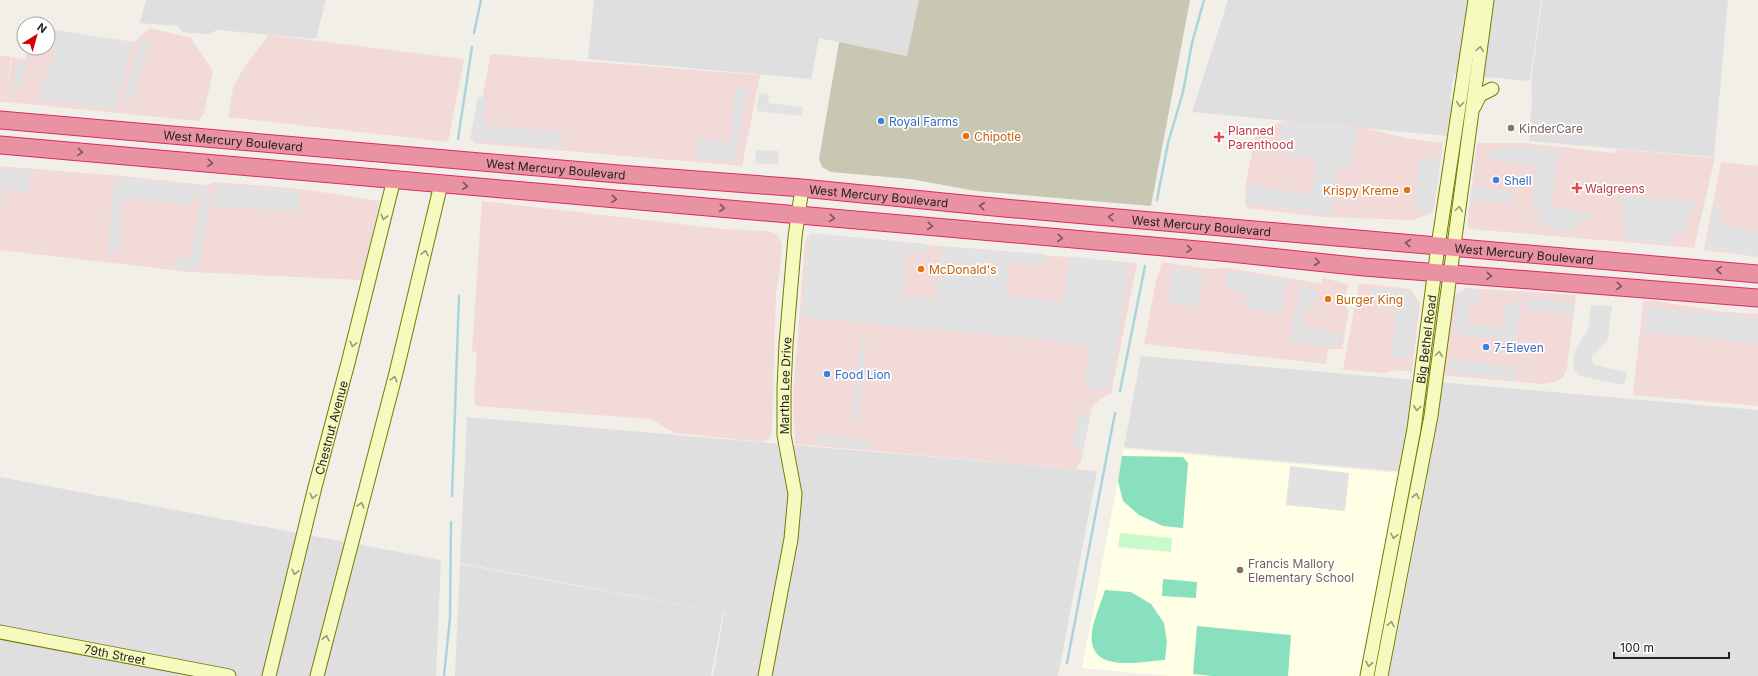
<svg xmlns="http://www.w3.org/2000/svg" width="1758" height="676" font-family="Inter,sans-serif">
	<style>
		.residential { fill: #e0dfdf }
		.commercial { fill: #f2dad9 }
		.education { fill: #ffffe5 }
		.construction { fill: #c7c7b4 }
		.park { fill: #c8facc }
		.pitch { fill: #88e0be }
		.parking { fill: #e2e2e2 }
		.lines { fill: none; stroke-linecap: round; stroke-linejoin: round }
		.stream { stroke: #aad3df; stroke-width: 2.5 }
		.secondary-casing { stroke: #707d05; stroke-width: 15 }
		.highway-casing { stroke: #dc2a67; stroke-width: 19 }
		.secondary { stroke: #f7fabf; stroke-width: 13 }
		.highway { stroke: #e892a2; stroke-width: 17 }
		.oneway { stroke: #979978 }
		.oneway2 { stroke: #7b545c }
		.shop-dot { fill: #3f7fe0; stroke: #fff; stroke-width: 1.5 }
		.education-dot { fill: #8d6e63; stroke: #fff; stroke-width: 1.5 }
		.food-dot { fill: #e8710a; stroke: #fff; stroke-width: 1.5 }
		.health-dot { fill: #e0444e; stroke: #fff; stroke-width: 1.5 }
		.labels { text-anchor: middle; dominant-baseline: central; stroke-width: 3.5; stroke-linejoin: round; paint-order: stroke }
		.shop-label { font-size: 12px; fill: #366cbe; stroke: #fff; text-anchor: start }
		.education-label { font-size: 12px; fill: #785e54; stroke: #fff; text-anchor: start }
		.health-label { font-size: 12px; fill: #be3a42; stroke: #fff; text-anchor: start }
		.food-label { font-size: 12px; fill: #c56008; stroke: #fff; text-anchor: start }
		.street-label { font-size: 12px; fill: #222; stroke: #fff }
	</style>
	<rect width="100%" height="100%" fill="#f2efe9"/>
	<!-- residential -->
	<g class="residential">
		<polygon points="146,0 326,0 316,39 218,30 207,34 182,32 178,26 140,23"/>
		<polygon points="594,0 919,0 908,56 819,38 811,79 588,59"/>
		<polygon points="1228,0 1541,0 1530,81 1454,74 1450,98 1452,104 1447,136 1192,112"/>
		<polygon points="1542,0 1728,0 1714,157 1529,141 1532,99 1531,82"/>
		<polygon points="1141,356 1758,410 1758,676 1389,676 1428,474 1124,447"/>
		<polygon points="467,417 1097,471 1058,676 713,676 724,613 460,563"/>
		<polygon points="0,477 441,560 436,676 0,676"/>
		<polygon points="460,564 723,613 711,676 455,676"/>
	</g>
	<!-- commercial -->
	<g class="commercial">
		<polygon points="150,28 191,38 213,71 204,113 198,121 6,102 12,57 25,59 29,48 48,48 48,29 134,42"/>
		<polygon points="269,35 464,59 448,142 228,117 233,88 244,67"/>
		<polygon points="491,54 760,75 742,166 473,143"/>
		<polygon points="0,55 11,57 6,102 0,102"/>
		<polygon points="1283,121 1320,122 1360,127 1405,138 1443,143 1434,209 1431,213 1413,220 1321,217 1247,208 1245,202 1246,183 1256,133"/>
		<polygon points="1477,143 1523,143 1616,153 1617,149 1715,158 1694,248 1470,229 1467,225"/>
		<polygon points="1721,162 1758,166 1758,257 1704,250"/>
		<polygon points="0,166 122,176 206,185 217,182 301,189 380,201 362,280 191,272 0,250"/>
		<polygon points="482,201 723,229 769,231 778,235 782,245 780,271 776,293 772,433 769,439 763,442 674,433 651,419 476,406 474,399 477,352 472,351"/>
		<polygon points="812,235 1137,263 1111,394 1101,398 1092,407 1081,461 1077,468 1073,469 795,444 793,397 805,242 807,237"/>
		<polygon points="1162,262 1208,269 1227,268 1296,279 1321,284 1323,278 1348,284 1344,304 1349,311 1342,349 1328,349 1326,364 1144,344 1156,281"/>
		<polygon points="1359,283 1411,289 1420,303 1412,372 1394,370 1387,373 1343,370"/>
		<polygon points="1466,288 1576,295 1567,369 1563,377 1555,382 1543,384 1441,375 1454,295"/>
		<polygon points="1643,301 1656,301 1715,311 1752,314 1758,313 1758,406 1633,395"/>
	</g>
	<!-- education -->
	<polygon class="education" points="1124,449 1399,473 1359,676 1170,676 1082,668"/>
	<!-- construction -->
	<polygon class="construction" points="919,0 1190,0 1151,206 976,191 910,179 831,172 822,167 819,159 839,42 907,56"/>
	<!-- park -->
	<polygon class="park" points="1120,533 1172,538 1171,552 1118,547"/>
	<!-- pitch -->
	<g class="pitch">
		<polygon points="1122,456 1183,457 1188,463 1183,528 1163,526 1139,515 1123,501 1118,481"/>
		<polygon points="1163,579 1197,582 1196,598 1162,596"/>
		<path d="M 1105,590 L 1131,592 L 1151,604 L 1164,623 L 1167,642 L 1165,660 C 1138,662 1087,674 1092,632 C 1094,618 1101,603 1105,590 Z"/>
		<polygon points="1197,626 1291,635 1288,676 1212,676 1193,674"/>
	</g>
	<!-- parking -->
	<g class="parking">
		<polygon points="48,30 133,42 115,109 37,100 56,49 48,47"/>
		<polygon points="140,40 150,43 133,100 123,97"/>
		<polygon points="28,61 19,91 9,92 19,64"/>
		<polygon points="735,87 749,88 735,160 695,158 697,139 730,141"/>
		<polygon points="759,93 769,95 768,103 803,107 802,116 757,111"/>
		<polygon points="478,97 486,98 484,125 562,132 561,148 470,140"/>
		<polygon points="1281,123 1315,123 1358,128 1351,169 1337,167 1332,215 1246,203 1249,184 1310,195 1316,160 1276,152"/>
		<polygon points="1516,147 1558,150 1552,208 1591,213 1590,222 1577,220 1575,231 1540,226 1542,213 1531,211 1536,165 1489,160 1490,150"/>
		<polygon points="756,150 779,151 778,165 755,163"/>
		<polygon points="1420,158 1440,159 1433,211 1414,210"/>
		<polygon points="0,168 29,171 30,192 3,189 0,217"/>
		<polygon points="122,177 207,187 212,197 199,264 193,270 174,267 175,257 190,259 200,197 192,196 191,205 123,198 118,251 107,254 114,184"/>
		<polygon points="216,184 300,191 298,212 214,206"/>
		<polygon points="1472,187 1512,191 1510,204 1471,200"/>
		<polygon points="1621,195 1694,202 1693,213 1688,212 1684,236 1672,235 1671,245 1625,240 1627,230 1622,230 1625,206 1620,205"/>
		<polygon points="1714,209 1723,210 1720,224 1758,233 1758,252 1756,256 1706,248"/>
		<polygon points="810,233 926,244 926,254 906,252 903,297 937,298 941,246 1045,254 1044,265 1010,262 1006,297 1065,301 1069,256 1128,263 1117,345 1108,390 1085,387 1088,347 1048,340 802,317"/>
		<polygon points="1173,268 1203,273 1197,307 1168,302"/>
		<polygon points="1228,271 1287,280 1281,314 1245,308 1247,293 1225,289"/>
		<polygon points="1300,286 1318,290 1315,309 1306,308 1302,326 1342,334 1341,343 1324,347 1296,342 1290,338"/>
		<polygon points="1371,287 1411,291 1417,302 1412,358 1392,356 1396,306 1370,303"/>
		<polygon points="1465,289 1480,290 1478,304 1469,304 1467,323 1504,327 1506,302 1521,303 1516,341 1453,334 1457,297"/>
		<polygon points="1526,297 1574,303 1573,315 1525,309"/>
		<polygon points="1591,305 1612,306 1608,339 1597,352 1593,353 1591,360 1595,365 1627,372 1624,385 1579,376 1574,371 1573,356 1577,346 1588,330"/>
		<polygon points="1646,307 1758,318 1758,343 1644,332"/>
		<polygon points="860,340 866,341 859,420 853,420"/>
		<polygon points="1450,359 1516,367 1515,380 1448,372"/>
		<polygon points="1079,413 1090,415 1083,450 1072,448"/>
		<polygon points="817,433 873,442 873,449 817,444"/>
		<polygon points="1290,466 1349,473 1345,511 1286,505"/>
	</g>
	<g class="lines">
		<!-- stream -->
		<g class="stream">
			<polyline points="474,33 481,0"/>
			<polyline points="458,139 472,47"/>
			<polyline points="1157,200 1168,143 1183,92 1192,43 1204,0"/>
			<polyline points="1120,391 1145,266"/>
			<polyline points="452,496 459,296"/>
			<polyline points="1067,663 1115,413"/>
			<polyline points="444,676 450,618 451,522"/>
		</g>
		<defs>
			<g id="secondary">
				<polyline points="1474,107 1480,95 1492,89"/>
				<path id="s1" d="M 0,632 L 229,676"/>
				<path id="s2" d="M 269,676 L 315,487 L 348,363 L 394,179"/>
				<polyline points="317,676 396,373 441,184"/>
				<path id="s3" d="M 765,676 L 791,539 L 795,494 L 784,435 L 784,389 L 786,344 L 795,237 L 802,188"/>
				<path id="s4" d="M 1367,676 L 1414,429 L 1438,246 L 1475,0"/>
				<polyline points="1381,676 1431,416 1487,0"/>
			</g>
			<g id="highway">
				<path id="s5" d="M 0,120 L 618,174 L 802,188 L 1004,208 L 1758,274"/>
				<polyline points="0,145 1221,252 1364,267 1758,298"/>
			</g>
		</defs>
		<!-- secondary casing -->
		<use href="#secondary" class="secondary-casing"/>
		<!-- highway casing -->
		<use href="#highway" class="highway-casing"/>
		<!-- secondary -->
		<use href="#secondary" class="secondary"/>
		<!-- highway -->
		<use href="#highway" class="highway"/>
	</g>
	<!-- one-way arrows -->
	<defs><path id="oneway-chevron" d="M-2-3.5L2.5 0L-2 3.5" fill="none" stroke-width="1.6" stroke-linecap="round" stroke-linejoin="round"/></defs>
	<g class="oneway">
		<use href="#oneway-chevron" transform="translate(1480 49) rotate(-82)"/>
		<use href="#oneway-chevron" transform="translate(1460 104) rotate(98)"/>
		<use href="#oneway-chevron" transform="translate(1459 209) rotate(-82)"/>
		<use href="#oneway-chevron" transform="translate(384 217) rotate(104)"/>
		<use href="#oneway-chevron" transform="translate(425 253) rotate(-77)"/>
		<use href="#oneway-chevron" transform="translate(353 344) rotate(104)"/>
		<use href="#oneway-chevron" transform="translate(1439 354) rotate(-82)"/>
		<use href="#oneway-chevron" transform="translate(394 379) rotate(-75)"/>
		<use href="#oneway-chevron" transform="translate(1417 408) rotate(97)"/>
		<use href="#oneway-chevron" transform="translate(313 496) rotate(103)"/>
		<use href="#oneway-chevron" transform="translate(1416 496) rotate(-79)"/>
		<use href="#oneway-chevron" transform="translate(361 505) rotate(-74)"/>
		<use href="#oneway-chevron" transform="translate(1394 536) rotate(101)"/>
		<use href="#oneway-chevron" transform="translate(295 572) rotate(103)"/>
		<use href="#oneway-chevron" transform="translate(1391 624) rotate(-79)"/>
		<use href="#oneway-chevron" transform="translate(326 638) rotate(-76)"/>
		<use href="#oneway-chevron" transform="translate(1369 664) rotate(101)"/>
	</g>
	<g class="oneway2">
		<use href="#oneway-chevron" transform="translate(80 152) rotate(5)"/>
		<use href="#oneway-chevron" transform="translate(210 163) rotate(5)"/>
		<use href="#oneway-chevron" transform="translate(465 186) rotate(5)"/>
		<use href="#oneway-chevron" transform="translate(614 199) rotate(5)"/>
		<use href="#oneway-chevron" transform="translate(982 206) rotate(-174)"/>
		<use href="#oneway-chevron" transform="translate(722 208) rotate(5)"/>
		<use href="#oneway-chevron" transform="translate(1111 217) rotate(-175)"/>
		<use href="#oneway-chevron" transform="translate(832 218) rotate(5)"/>
		<use href="#oneway-chevron" transform="translate(930 226) rotate(5)"/>
		<use href="#oneway-chevron" transform="translate(1060 238) rotate(5)"/>
		<use href="#oneway-chevron" transform="translate(1408 243) rotate(-174)"/>
		<use href="#oneway-chevron" transform="translate(1189 249) rotate(5)"/>
		<use href="#oneway-chevron" transform="translate(1317 262) rotate(7)"/>
		<use href="#oneway-chevron" transform="translate(1719 270) rotate(-176)"/>
		<use href="#oneway-chevron" transform="translate(1489 276) rotate(4)"/>
		<use href="#oneway-chevron" transform="translate(1619 286) rotate(5)"/>
	</g>
	<!-- markers -->
	<g class="shop-dot">
		<circle cx="881" cy="121" r="4"/>
		<circle cx="1496" cy="180" r="4"/>
		<circle cx="1486" cy="347" r="4"/>
		<circle cx="827" cy="374" r="4"/>
	</g>
	<g class="education-dot">
		<circle cx="1511" cy="128" r="4"/>
		<circle cx="1240" cy="570" r="4"/>
	</g>
	<g class="food-dot">
		<circle cx="966" cy="136" r="4"/>
		<circle cx="1407" cy="190" r="4"/>
		<circle cx="921" cy="269" r="4"/>
		<circle cx="1328" cy="299" r="4"/>
	</g>
	<g class="health-dot">
		<path d="M1217 131h4v4h4v4h-4v4h-4v-4h-4v-4h4z"/>
		<path d="M1575 182h4v4h4v4h-4v4h-4v-4h-4v-4h4z"/>
	</g>
	<g class="labels">
		<!-- shop labels -->
		<g class="shop-label">
			<text x="889" y="121">Royal Farms</text>
			<text x="1504" y="180">Shell</text>
			<text x="1494" y="347">7-Eleven</text>
			<text x="835" y="374">Food Lion</text>
		</g>
		<!-- education labels -->
		<g class="education-label">
			<text x="1519" y="128">KinderCare</text>
			<text x="1248" y="563">Francis Mallory<tspan x="1248" dy="14">Elementary School</tspan></text>
		</g>
		<!-- health labels -->
		<g class="health-label">
			<text x="1228" y="130">Planned<tspan x="1228" dy="14">Parenthood</tspan></text>
			<text x="1585" y="188">Walgreens</text>
		</g>
		<!-- food labels -->
		<g class="food-label">
			<text x="974" y="136">Chipotle</text>
			<text x="1399" y="190" text-anchor="end">Krispy Kreme</text>
			<text x="929" y="269">McDonald's</text>
			<text x="1336" y="299">Burger King</text>
		</g>
		<!-- street labels -->
		<g class="street-label">
			<text stroke="none"><textPath href="#s5" startOffset="234">West Mercury Boulevard</textPath></text>
			<text stroke="none"><textPath href="#s5" startOffset="558">West Mercury Boulevard</textPath></text>
			<text stroke="none"><textPath href="#s5" startOffset="882">West Mercury Boulevard</textPath></text>
			<text stroke="none"><textPath href="#s5" startOffset="1206">West Mercury Boulevard</textPath></text>
			<text stroke="none"><textPath href="#s5" startOffset="1530">West Mercury Boulevard</textPath></text>
			<text stroke="none"><textPath href="#s4" startOffset="342">Big Bethel Road</textPath></text>
			<text stroke="none"><textPath href="#s3" startOffset="294">Martha Lee Drive</textPath></text>
			<text stroke="none"><textPath href="#s2" startOffset="256">Chestnut Avenue</textPath></text>
			<text stroke="none"><textPath href="#s1" startOffset="117">79th Street</textPath></text>
		</g>
	</g>
	<!-- north arrow -->
	<g transform="translate(36 36) rotate(37)"><circle r="19" fill="#ffffff" stroke="#a7a7a7"/>
	<path d="M0-3L7 15L0 10L-7 15Z" fill="#d40000"/>
	<text y="-6" font-size="11" font-weight="bold" text-anchor="middle" fill="#222222">N</text>
	</g>
	<!-- scale -->
	<path d="M1614 652v6h115v-6" fill="none" stroke="#222222" stroke-width="2"/>
	<text x="1620" y="652" font-size="12" fill="#222222" stroke="#ffffff" stroke-width="3" paint-order="stroke">100 m</text>
</svg>
